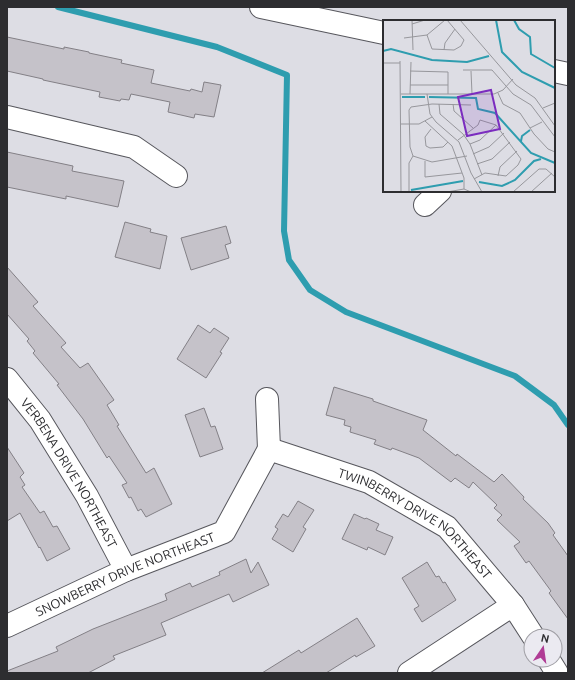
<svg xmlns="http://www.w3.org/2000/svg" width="575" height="680" font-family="Ubuntu,sans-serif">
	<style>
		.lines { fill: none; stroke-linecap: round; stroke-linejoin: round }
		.stream { stroke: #2e9daf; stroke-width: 6 }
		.building { fill: #c5c2c9; stroke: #838086 }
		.minor-casing { stroke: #57575d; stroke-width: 24 }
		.minor { stroke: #fff; stroke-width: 22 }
		.labels { text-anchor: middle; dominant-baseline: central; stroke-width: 3.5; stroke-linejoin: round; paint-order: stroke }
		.street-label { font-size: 13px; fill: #2d2d30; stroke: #ebeaf1 }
		.inset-river { fill: none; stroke: #2e9daf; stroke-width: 2 }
		.inset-road { fill: none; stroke: #97979c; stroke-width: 1 }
		.view { fill: #7b2cbf; fill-opacity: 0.15; stroke: #7b2cbf; stroke-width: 2 }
		.inset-edge { fill: none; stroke: #2d2d30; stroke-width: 2 }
	</style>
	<rect width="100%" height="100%" fill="#dddde4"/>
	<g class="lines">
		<!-- stream -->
		<polyline class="stream" points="58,7 217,47 287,75 284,231 289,260 310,290 346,312 515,376 554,405 568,425"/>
	</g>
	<!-- building -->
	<g class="building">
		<polygon points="7,37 64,49 64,47 89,52 89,53 122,60 121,63 154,70 151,83 190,91 191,89 202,92 204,82 221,85 214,117 195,114 194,118 168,112 170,102 131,94 129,100 121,99 120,101 99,97 100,92 43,80 43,79 7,71"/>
		<polygon points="7,152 73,166 72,171 124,181 118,207 66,196 66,199 7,187"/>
		<polygon points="125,222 151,229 150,232 167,236 160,269 115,257"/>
		<polygon points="226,226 231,243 225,245 229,258 191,270 181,238"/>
		<polygon points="7,267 38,302 33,306 66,343 61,347 80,368 88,363 114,400 107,405 119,425 117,426 146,473 154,468 172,504 146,517 141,509 138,511 131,497 129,498 122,485 127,483 109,456 107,458 83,419 57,385 59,384 33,353 35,351 27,341 29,339 7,314"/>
		<polygon points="198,325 210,333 214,328 229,338 220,352 222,353 206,378 177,359"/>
		<polygon points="334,387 373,399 373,401 427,420 423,430 456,456 457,454 494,482 502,474 524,497 523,499 548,523 555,533 553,535 568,556 568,619 549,593 551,591 529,561 526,563 514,546 520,542 497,520 502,515 494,508 497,505 473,482 469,488 455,478 451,482 419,458 392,448 391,450 374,444 376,440 350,432 351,427 344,425 345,420 326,415"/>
		<polygon points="204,408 211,427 215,426 223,449 200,457 185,415"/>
		<polygon points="7,447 24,473 20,477 25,485 22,487 40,513 44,511 53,527 57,526 70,549 47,561 40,547 39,548 20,513 7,521"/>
		<polygon points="298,501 314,510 303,527 306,529 293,552 272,539 278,529 275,527 283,514 288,517"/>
		<polygon points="354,514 365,519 366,518 379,524 376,530 393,537 385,555 368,547 367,550 342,539"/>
		<polygon points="246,559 251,573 258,562 269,585 233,602 229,594 161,623 166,635 113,656 115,659 88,673 7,673 7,671 58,651 56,647 93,629 167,600 165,594 190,583 192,587 220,575 219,572"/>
		<polygon points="427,562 436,577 439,576 443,583 445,582 456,600 422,622 414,609 419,606 402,578"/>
		<polygon points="357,618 375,646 356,657 355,655 326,673 262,673 299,650 301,653"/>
	</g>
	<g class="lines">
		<defs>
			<g id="minor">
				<polyline points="261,7 384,33"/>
				<polyline points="554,71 568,74"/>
				<polyline points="7,117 134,147 176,176"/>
				<polyline points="425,205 440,191"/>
				<path id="s1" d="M 7,379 L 40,420 L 87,496 L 126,570"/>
				<polyline points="267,399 269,449"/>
				<path id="s2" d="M 269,449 L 369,482 L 447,527 L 513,605 L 533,636"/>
				<path id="s3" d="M 7,626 L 126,570 L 224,532 L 269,449"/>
				<polyline points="549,660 557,673"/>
				<polyline points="409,673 513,605"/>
			</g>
		</defs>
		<!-- minor casing -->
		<use href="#minor" class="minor-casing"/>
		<!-- minor -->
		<use href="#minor" class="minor"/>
	</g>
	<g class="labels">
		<!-- street labels -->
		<g class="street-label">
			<text stroke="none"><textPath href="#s1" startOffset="113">VERBENA DRIVE NORTHEAST</textPath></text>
			<text stroke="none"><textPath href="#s2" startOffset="167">TWINBERRY DRIVE NORTHEAST</textPath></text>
			<text stroke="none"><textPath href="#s3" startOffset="129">SNOWBERRY DRIVE NORTHEAST</textPath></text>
		</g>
	</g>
	<!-- overview -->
	<g transform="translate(383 20)">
		<rect width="172" height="172" fill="#dddde4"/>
		<path class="inset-river" d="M 113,0 L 119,32 L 139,52 L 172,68M 131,0 L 136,9 L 147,17 L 148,34 L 172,48M 0,31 L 8,29 L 49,40 L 84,42 L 106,36M 19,77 L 42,77M 46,77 L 93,78 L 95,89 L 112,93 L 148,133 L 172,143M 138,121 L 139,116 L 147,110M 96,162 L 119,166 L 132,160 L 151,141 L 158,139M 28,170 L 80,161"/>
		<path class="inset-road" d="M 29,0 L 30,30M 77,0 L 133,65 L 152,78 L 172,106M 29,4 L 42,0M 44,15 L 49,29 L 71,30 L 78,26 L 81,20 L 64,0M 21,18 L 44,15 L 62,0M 61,30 L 62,23 L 72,9M 17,41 L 18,172M 0,43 L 17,43M 80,50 L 109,50 L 130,74 L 148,85 L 172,117M 27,51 L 65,52 L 65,74M 88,51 L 89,74M 27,65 L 65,65M 115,73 L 120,84 L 137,93 L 151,114 L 165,129 L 172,132M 18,74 L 111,74 L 120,70 L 130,59M 27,74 L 28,42M 44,74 L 47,94 L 53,102 L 76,122 L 88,153 L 99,172M 56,84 L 57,94 L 80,114 L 87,124 L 99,155M 70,84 L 71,91 L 90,108M 160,88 L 172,83M 42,101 L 69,126 L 81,158 L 81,169M 18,104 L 36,104 L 49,97M 147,108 L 159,102M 48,109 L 42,117 L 43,126 L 47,128 L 60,127 L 65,122M 75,120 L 95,105 L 97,100M 87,124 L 97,120 L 113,105M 90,134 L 106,127 L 121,113M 84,136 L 49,142 L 30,136 L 27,127 L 26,90 L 28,87 L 49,84 L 88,85M 42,141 L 42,157 L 79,153M 94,144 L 109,139 L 127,122M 115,156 L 117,147 L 134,131M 91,159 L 102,153 L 123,156 L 135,145 L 138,139 L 113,105 L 97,100M 26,172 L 26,143 L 30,136M 64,172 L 81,169 L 88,172M 130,172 L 156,149 L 163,149 L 172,157M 148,172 L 169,153"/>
		<path class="view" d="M 108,70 L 117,109 L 84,116 L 75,77 Z"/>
		<rect width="172" height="172" class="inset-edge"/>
	</g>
	<!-- border -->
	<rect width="575" height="680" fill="none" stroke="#2d2d30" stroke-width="16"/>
	<!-- north arrow -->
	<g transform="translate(543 648) rotate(13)"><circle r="19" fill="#ebeaf1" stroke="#9f9ea4"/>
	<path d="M0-3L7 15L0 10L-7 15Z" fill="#b03c95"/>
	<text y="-6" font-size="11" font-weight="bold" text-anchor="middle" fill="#2d2d30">N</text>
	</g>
</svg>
